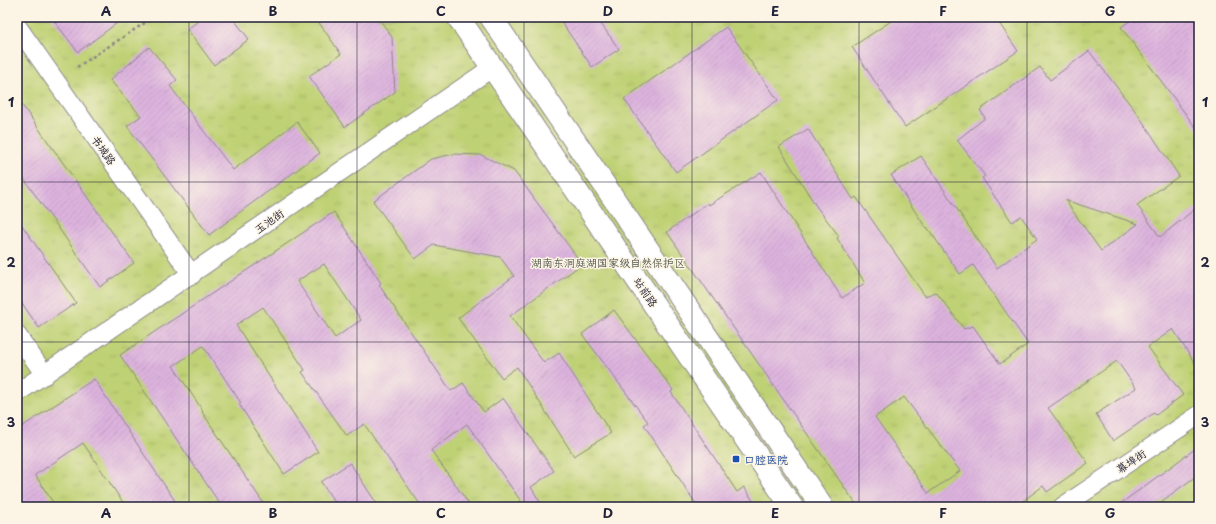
<svg xmlns="http://www.w3.org/2000/svg" width="1216" height="524" font-family="'Playpen Sans','LXGW WenKai TC',sans-serif">
	<style>
		.park { fill: url(#park-tufts); stroke: #707a58 }
		.building { fill: url(#building-hatch); fill-rule: evenodd }
		.lines { fill: none; stroke-linecap: round; stroke-linejoin: round }
		.minor-casing { stroke: #8c8686; stroke-width: 20 }
		.secondary-casing { stroke: #8c8686; stroke-width: 24 }
		.path { stroke: #8c8686; stroke-width: 2.5; stroke-dasharray: 3 3; stroke-linecap: butt }
		.minor { stroke: #fff; stroke-width: 18 }
		.secondary { stroke: #fff; stroke-width: 22 }
		.grid { fill: none; stroke: #22223b; stroke-width: 1; stroke-opacity: 0.55 }
		.transit-dot { fill: #1a4fb4; stroke: #fcf5e5; stroke-width: 1.5 }
		.labels { text-anchor: middle; dominant-baseline: central; stroke-width: 3; stroke-linejoin: round; paint-order: stroke }
		.street-label { font-size: 11px; fill: #22223b; stroke: #fcf5e5 }
		.park-label { font-size: 11px; fill: #51574c; stroke: #fcf5e5 }
		.transit-label { font-size: 11px; fill: #164399; stroke: #fcf5e5; text-anchor: start }
		.neatline { fill: none; stroke: #22223b; stroke-width: 1.5 }
		.grid-label { font-size: 13px; text-anchor: middle; font-weight: bold; fill: #22223b }
	</style>
	<defs>
		<pattern id="park-tufts" width="24" height="20" patternUnits="userSpaceOnUse"><rect width="24" height="20" fill="#bfd174"/><path d="M3 7l-1-3M5 7V3M7 7l1-3M15 17l-1-3M17 17v-4M19 17l1-3" fill="none" stroke="#a4b365"/></pattern>
		<pattern id="building-hatch" width="6" height="6" patternUnits="userSpaceOnUse"><rect width="6" height="6" fill="#ddb3de"/><path d="M-1 1l2-2M0 6l6-6M5 7l2-2" fill="none" stroke="#bd9abf"/></pattern>
	</defs>
	<rect width="100%" height="100%" fill="#fcf5e5"/>
	<filter id="ink" filterUnits="userSpaceOnUse"><feTurbulence type="fractalNoise" baseFrequency=".025" numOctaves="2"/><feDisplacementMap in="SourceGraphic" scale="8" xChannelSelector="R" yChannelSelector="G"/><feConvolveMatrix kernelMatrix="1 2 1 2 8 2 1 2 1" color-interpolation-filters="sRGB"/></filter>
	<filter id="wash" filterUnits="userSpaceOnUse"><feTurbulence type="fractalNoise" baseFrequency=".012" numOctaves="4" result="noise"/><feDisplacementMap in="SourceGraphic" scale="16" xChannelSelector="R" yChannelSelector="G"/><feGaussianBlur stdDeviation="0.9" result="paint"/><feColorMatrix in="noise" values="0 0 0 0 0 0 0 0 0 0 0 0 0 0 0 0 0 1.4 0 .05"/><feComposite in="paint" operator="in"/></filter>
	<g filter="url(#wash)">
		<rect width="100%" height="100%" fill="#f6ead1"/>
		<!-- park -->
		<rect class="park" x="17" y="17" width="1182" height="490"/>
		<g id="blocks">
			<!-- building -->
			<g class="building">
				<polygon points="51,17 125,17 78,52"/>
				<polygon points="204,17 232,17 249,39 214,65 187,29"/>
				<polygon points="315,17 378,17 392,37 395,92 345,127 309,76 341,54"/>
				<polygon points="558,17 596,17 619,49 592,67"/>
				<polygon points="897,17 995,17 1018,51 905,127 852,47"/>
				<polygon points="1135,17 1199,17 1199,132 1121,27"/>
				<polygon points="726,27 778,100 676,172 624,99"/>
				<polygon points="149,47 177,80 170,86 233,170 297,122 320,153 209,235 127,126 141,116 110,80"/>
				<path d="M 1089,51 L 1139,116 L 1179,176 L 1137,205 L 1160,237 L 1199,206 L 1199,370 L 1173,329 L 1148,347 L 1183,395 L 1156,415 L 1154,413 L 1113,441 L 1096,414 L 1136,388 L 1117,361 L 1048,408 L 1088,463 L 1047,492 L 1043,486 L 1015,507 L 858,507 L 667,232 L 708,203 L 709,205 L 761,172 L 842,298 L 865,283 L 837,238 L 839,236 L 816,206 L 779,147 L 808,129 L 853,199 L 856,197 L 925,296 L 936,292 L 964,329 L 973,326 L 1000,364 L 1028,344 L 973,265 L 960,274 L 927,227 L 926,228 L 891,175 L 921,156 L 997,268 L 1037,239 L 1021,216 L 1012,222 L 982,178 L 985,176 L 957,140 L 985,118 L 980,110 L 1040,67 L 1050,80 ZM 1065,200 L 1138,224 L 1101,251 ZM 904,397 L 960,471 L 928,493 L 875,417 Z"/>
				<polygon points="17,98 134,263 100,287 17,169"/>
				<polygon points="453,154 481,155 514,171 582,264 510,316 544,363 559,353 611,433 574,456 517,367 502,378 458,318 514,276 500,257 434,245 415,259 373,201 431,159"/>
				<path d="M 334,212 L 381,283 L 379,285 L 451,391 L 463,383 L 484,412 L 503,398 L 554,471 L 531,487 L 543,507 L 525,507 L 467,424 L 431,450 L 471,507 L 422,507 L 364,424 L 347,436 L 302,372 L 305,370 L 263,307 L 236,325 L 318,452 L 284,474 L 239,404 L 241,403 L 203,346 L 173,366 L 203,411 L 202,412 L 266,507 L 222,507 L 120,355 ZM 324,264 L 361,320 L 335,338 L 297,281 Z"/>
				<polygon points="17,218 76,303 39,328 17,296"/>
				<polygon points="614,310 673,390 671,392 737,492 744,487 757,507 698,507 644,425 648,422 582,334"/>
				<polygon points="94,379 179,507 126,507 83,443 35,475 56,507 17,507 17,430"/>
				<polygon points="1199,446 1199,474 1154,507 1116,507"/>
				<polygon points="350,463 379,507 338,507 321,482"/>
			</g>
		</g>
	</g>
	<g filter="url(#ink)">
		<use href="#blocks" fill-opacity="0" stroke="#8c8686" stroke-width="1"/>
		<g class="lines">
			<defs>
				<g id="minor">
					<polyline points="17,26 192,275"/>
					<polyline points="17,335 45,375"/>
					<polyline points="17,393 493,67"/>
					<polyline points="1062,507 1199,415"/>
				</g>
				<g id="secondary">
					<polyline points="458,17 792,507"/>
					<polyline points="491,17 822,507"/>
				</g>
			</defs>
			<!-- minor casing -->
			<use href="#minor" class="minor-casing"/>
			<!-- secondary casing -->
			<use href="#secondary" class="secondary-casing"/>
			<!-- path -->
			<polyline class="path" points="77,67 154,17"/>
			<!-- minor -->
			<use href="#minor" class="minor"/>
			<!-- secondary -->
			<use href="#secondary" class="secondary"/>
		</g>
	</g>
	<!-- grid -->
	<path class="grid" d="M 189,17 L 189,507M 357,17 L 357,507M 524,17 L 524,507M 692,17 L 692,507M 859,17 L 859,507M 1027,17 L 1027,507M 17,182 L 1199,182M 17,342 L 1199,342"/>
	<!-- markers -->
	<rect class="transit-dot" x="732" y="455" width="8" height="8" rx="2"/>
	<g class="labels">
		<!-- street labels -->
		<g class="street-label">
			<text transform="translate(104 150) rotate(55)">书城路</text>
			<text transform="translate(269 221) rotate(-35)">玉池街</text>
			<text transform="translate(646 292) rotate(56)">站前路</text>
			<text transform="translate(1131 461) rotate(-34)">幕埠街</text>
		</g>
		<!-- park labels -->
		<g class="park-label">
			<text x="608" y="262">湖南东洞庭湖国家级自然保护区</text>
		</g>
		<!-- transit labels -->
		<g class="transit-label">
			<text x="744" y="459">口腔医院</text>
		</g>
	</g>
	<!-- margin -->
	<rect width="1216" height="524" fill="none" stroke="#fcf5e5" stroke-width="44"/>
	<rect x="22" y="22" width="1172" height="480" class="neatline"/>
	<g class="grid-label">
		<text x="106" y="16">A</text>
		<text x="273" y="16">B</text>
		<text x="441" y="16">C</text>
		<text x="608" y="16">D</text>
		<text x="775" y="16">E</text>
		<text x="943" y="16">F</text>
		<text x="1110" y="16">G</text>
		<text x="11" y="107">1</text>
		<text x="1205" y="107">1</text>
		<text x="11" y="267">2</text>
		<text x="1205" y="267">2</text>
		<text x="11" y="427">3</text>
		<text x="1205" y="427">3</text>
		<text x="106" y="518">A</text>
		<text x="273" y="518">B</text>
		<text x="441" y="518">C</text>
		<text x="608" y="518">D</text>
		<text x="775" y="518">E</text>
		<text x="943" y="518">F</text>
		<text x="1110" y="518">G</text>
	</g>
</svg>
